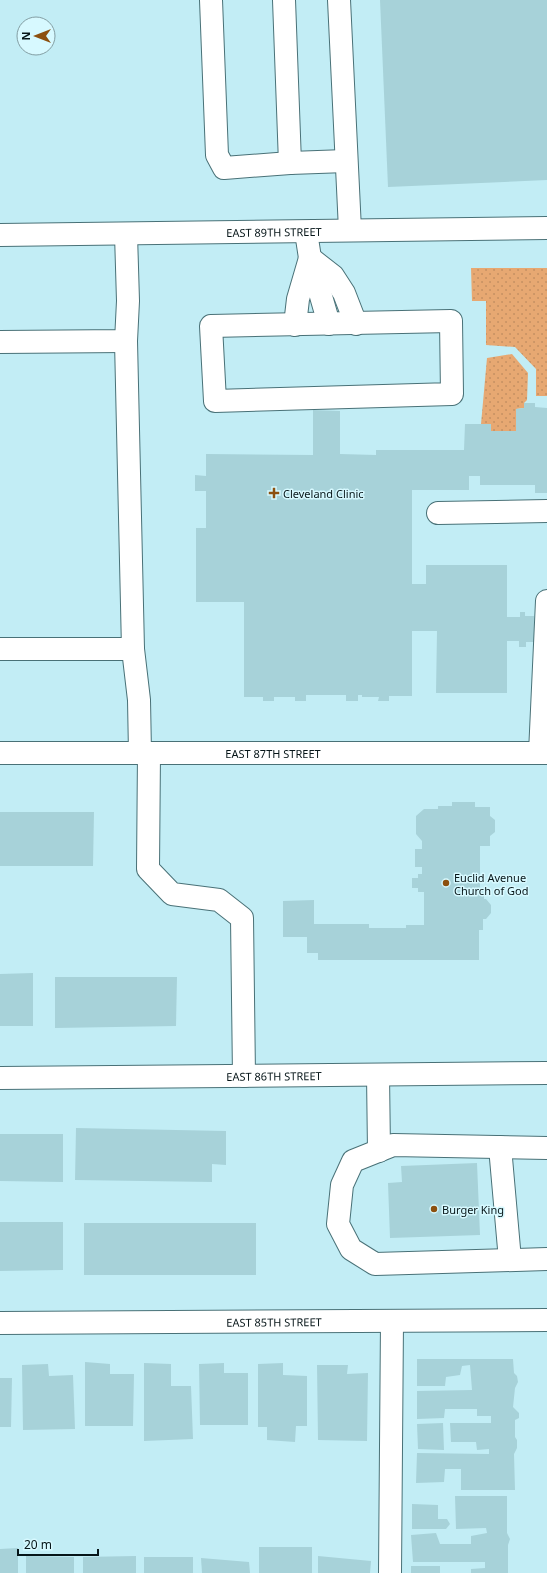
<svg xmlns="http://www.w3.org/2000/svg" width="547" height="1573" font-family="'Noto Sans',sans-serif">
	<style>
		.green { fill: url(#green-dots) }
		.building { fill: #a7d2d9 }
		.lines { fill: none; stroke-linecap: round; stroke-linejoin: round }
		.minor-casing { stroke: #497177; stroke-width: 24 }
		.minor { stroke: #fff; stroke-width: 22 }
		.poi-dot { fill: #8c500f; stroke: #d7f9ff; stroke-width: 1.5 }
		.labels { text-anchor: middle; dominant-baseline: central; stroke-width: 3; stroke-linejoin: round; paint-order: stroke }
		.street-label { font-size: 11px; fill: #061518; stroke: #d7f9ff }
		.poi-label { font-size: 11px; fill: #061518; stroke: #d7f9ff; text-anchor: start }
	</style>
	<defs>
		<pattern id="green-dots" width="8" height="8" patternUnits="userSpaceOnUse"><rect width="8" height="8" fill="#e7a872"/><path d="M2 2h.1M6 6h.1" fill="none" stroke="#c59062" stroke-width="1.8" stroke-linecap="round"/></pattern>
	</defs>
	<rect width="100%" height="100%" fill="#c2edf5"/>
	<!-- green -->
	<g class="green">
		<polygon points="471,268 547,268 547,396 536,396 536,369 515,347 486,345 486,301 472,301"/>
		<polygon points="512,354 528,373 527,400 524,403 524,408 516,409 516,431 491,431 491,424 481,424 487,358"/>
	</g>
	<!-- building -->
	<g class="building">
		<polygon points="380,0 547,0 547,180 388,187"/>
		<polygon points="524,403 535,403 535,407 547,408 547,493 535,493 535,485 480,485 480,476 469,476 469,490 412,490 412,584 426,584 426,565 507,565 507,617 520,617 520,612 525,612 525,616 534,616 534,642 526,642 526,647 519,647 519,641 507,641 507,693 436,693 437,631 412,631 412,696 389,696 389,701 378,701 379,697 362,697 362,695 358,695 358,701 346,701 346,695 306,695 306,701 295,701 295,697 274,697 274,701 263,701 263,697 244,697 244,602 196,602 196,528 206,528 206,491 195,491 195,475 206,476 206,454 313,455 313,410 340,411 340,454 376,455 376,450 464,450 465,424 491,424 491,431 516,431 516,409 524,408"/>
		<polygon points="452,802 475,802 475,807 490,807 490,816 495,820 495,832 490,836 490,846 480,846 480,890 484,890 484,899 486,899 491,905 491,913 486,919 483,919 483,930 479,930 479,960 318,960 318,953 307,953 307,937 283,937 283,901 314,900 314,924 369,924 369,928 406,928 406,925 424,925 424,892 418,892 418,888 412,888 412,878 418,878 418,874 422,874 422,867 415,867 415,849 422,849 422,841 416,834 416,816 424,809 438,809 438,806 452,806"/>
		<polygon points="0,812 94,812 93,866 0,866"/>
		<polygon points="33,973 33,1026 0,1026 0,974"/>
		<polygon points="55,977 177,977 176,1026 55,1028"/>
		<polygon points="76,1128 226,1131 226,1165 212,1164 212,1182 75,1180"/>
		<polygon points="0,1134 63,1134 63,1182 0,1181"/>
		<polygon points="477,1163 480,1235 390,1238 388,1183 402,1182 401,1166"/>
		<polygon points="0,1222 63,1222 63,1270 0,1271"/>
		<rect x="84" y="1223" width="172" height="52"/>
		<polygon points="417,1359 513,1359 514,1373 517,1376 518,1382 515,1388 513,1407 519,1413 519,1418 515,1420 515,1437 517,1440 517,1448 514,1454 515,1490 461,1490 461,1469 445,1469 444,1482 416,1483 417,1453 489,1454 489,1449 477,1450 476,1442 451,1442 450,1423 491,1423 491,1416 477,1416 477,1409 445,1409 444,1418 417,1419 417,1391 472,1390 470,1365 462,1366 460,1375 446,1377 445,1386 417,1386"/>
		<polygon points="85,1362 110,1364 110,1374 134,1374 133,1426 85,1426"/>
		<polygon points="144,1363 171,1364 171,1386 191,1386 193,1439 144,1441"/>
		<polygon points="224,1363 224,1373 248,1373 248,1425 200,1425 199,1364"/>
		<polygon points="283,1363 283,1375 307,1376 307,1426 296,1426 295,1442 267,1440 267,1427 258,1427 258,1364"/>
		<polygon points="48,1364 49,1376 73,1375 75,1429 23,1430 22,1365"/>
		<polygon points="317,1365 348,1365 347,1374 368,1373 367,1441 318,1440"/>
		<polygon points="0,1378 12,1378 11,1427 0,1427"/>
		<polygon points="443,1423 444,1450 418,1449 417,1424"/>
		<polygon points="455,1496 507,1496 507,1533 510,1539 508,1545 508,1573 471,1573 471,1569 485,1568 485,1562 413,1562 411,1535 436,1533 440,1544 471,1544 471,1536 487,1533 486,1528 456,1529"/>
		<polygon points="412,1504 438,1505 438,1519 447,1519 450,1524 446,1529 412,1529"/>
		<rect x="259" y="1547" width="53" height="26"/>
		<polygon points="18,1548 18,1573 0,1573 0,1549"/>
		<polygon points="26,1556 74,1557 74,1573 26,1573"/>
		<polygon points="136,1556 136,1573 83,1573 83,1557"/>
		<polygon points="318,1556 371,1561 370,1573 318,1573"/>
		<rect x="144" y="1557" width="49" height="16"/>
		<polygon points="201,1558 249,1562 250,1573 202,1573"/>
		<rect x="411" y="1566" width="29" height="7"/>
	</g>
	<g class="lines">
		<defs>
			<g id="minor">
				<polyline points="211,0 217,155 224,168 290,163 346,161"/>
				<polyline points="284,0 290,163"/>
				<polyline points="339,0 350,230"/>
				<polyline points="306,232 310,258 329,324"/>
				<path id="s1" d="M 0,235 L 547,228"/>
				<polyline points="310,258 333,276 344,293 356,324"/>
				<polygon points="451,321 452,394 215,401 211,326"/>
				<polyline points="295,325 298,299 310,258"/>
				<polyline points="126,341 133,649"/>
				<polyline points="0,342 126,341 128,301 126,234"/>
				<polyline points="438,513 547,511"/>
				<polyline points="0,649 133,649 139,700 140,753"/>
				<path id="s2" d="M 0,753 L 547,753"/>
				<polyline points="149,753 148,869 172,894 219,900 242,918 244,1076"/>
				<polyline points="540,753 547,601"/>
				<polyline points="378,1075 379,1151"/>
				<path id="s3" d="M 0,1078 L 547,1073"/>
				<polyline points="500,1147 510,1260"/>
				<polyline points="547,1148 393,1145 353,1161 342,1185 338,1224 351,1249 375,1264 547,1259"/>
				<path id="s4" d="M 0,1323 L 547,1320"/>
				<polyline points="390,1573 392,1321"/>
			</g>
		</defs>
		<!-- minor casing -->
		<use href="#minor" class="minor-casing"/>
		<!-- minor -->
		<use href="#minor" class="minor"/>
	</g>
	<!-- markers -->
	<g class="poi-dot">
		<path d="M272 487h4v4h4v4h-4v4h-4v-4h-4v-4h4z"/>
		<circle cx="446" cy="883" r="4"/>
		<circle cx="434" cy="1209" r="4"/>
	</g>
	<g class="labels">
		<!-- street labels -->
		<g class="street-label">
			<text stroke="none"><textPath href="#s1" startOffset="274">EAST 89TH STREET</textPath></text>
			<text stroke="none"><textPath href="#s2" startOffset="273">EAST 87TH STREET</textPath></text>
			<text stroke="none"><textPath href="#s3" startOffset="274">EAST 86TH STREET</textPath></text>
			<text stroke="none"><textPath href="#s4" startOffset="274">EAST 85TH STREET</textPath></text>
		</g>
		<!-- poi labels -->
		<g class="poi-label">
			<text x="283" y="493">Cleveland Clinic</text>
			<text x="454" y="877">Euclid Avenue<tspan x="454" dy="13">Church of God</tspan></text>
			<text x="442" y="1209">Burger King</text>
		</g>
	</g>
	<!-- north arrow -->
	<g transform="translate(36 36) rotate(270)"><circle r="19" fill="#d7f9ff" stroke="#839ea3"/>
	<path d="M0-3L7 15L0 10L-7 15Z" fill="#8c500f"/>
	<text y="-6" font-size="11" font-weight="bold" text-anchor="middle" fill="#061518">N</text>
	</g>
	<!-- scale -->
	<path d="M18 1549v6h80v-6" fill="none" stroke="#061518" stroke-width="2"/>
	<text x="24" y="1549" font-size="12" fill="#061518" stroke="#d7f9ff" stroke-width="3" paint-order="stroke">20 m</text>
</svg>
